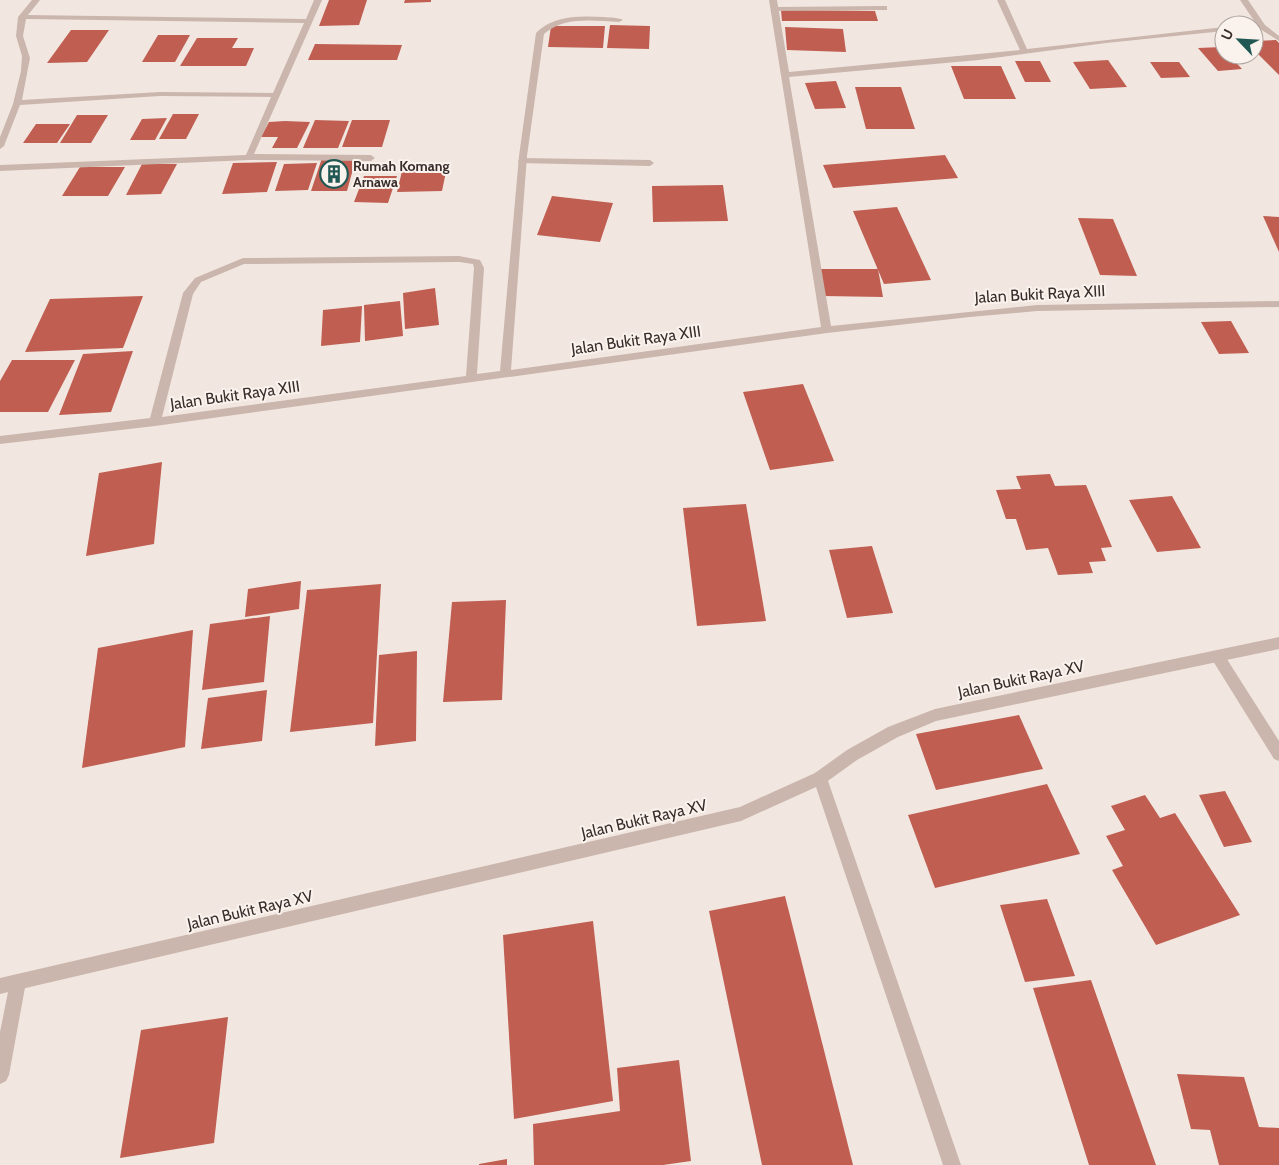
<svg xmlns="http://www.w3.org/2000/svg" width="1279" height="1165" font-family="Cabin,sans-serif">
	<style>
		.building { fill: #bf5e51 }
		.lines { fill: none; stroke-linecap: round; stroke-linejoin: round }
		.service { fill: #cab6ad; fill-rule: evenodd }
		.minor { fill: #cab6ad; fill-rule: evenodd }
		.tertiary { fill: #cab6ad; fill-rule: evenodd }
		.labels { text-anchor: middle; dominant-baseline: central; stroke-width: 4; stroke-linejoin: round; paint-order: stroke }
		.far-poi-label { font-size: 14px; font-weight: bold; fill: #382d2b; stroke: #faf2ed; text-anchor: start }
		.street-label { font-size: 16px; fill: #382d2b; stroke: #faf2ed }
	</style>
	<rect width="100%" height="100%" fill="#f2e7e0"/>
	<!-- building -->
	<g class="building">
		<polygon points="329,0 367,0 359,25 319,26"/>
		<polygon points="405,0 431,0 431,2 404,3"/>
		<polygon points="781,10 875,11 878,21 782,21"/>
		<polygon points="610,25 650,26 649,49 607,48"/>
		<polygon points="551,26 605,26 603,48 548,47"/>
		<polygon points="785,27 843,29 846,52 787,50"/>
		<polygon points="71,30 109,30 87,62 47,63"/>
		<polygon points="158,35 190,35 175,62 142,62"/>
		<polygon points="197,38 238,38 232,48 254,48 246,66 180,66"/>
		<polygon points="1276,40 1279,43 1279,75 1254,50 1254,41"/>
		<polygon points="315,44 402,45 397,60 308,60"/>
		<polygon points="1222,47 1224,55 1229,55 1242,69 1218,71 1198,48"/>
		<polygon points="1108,60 1127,87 1090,89 1073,62"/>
		<polygon points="1015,61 1040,61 1051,82 1025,82"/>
		<polygon points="1150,62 1179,62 1190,77 1161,78"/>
		<polygon points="951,66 1001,66 1016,99 964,99"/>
		<polygon points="836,81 846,108 815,109 805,83"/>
		<polygon points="855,87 901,87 915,129 866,129"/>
		<polygon points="173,114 199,114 186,139 159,139"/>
		<polygon points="77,115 108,115 91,143 60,143"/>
		<polygon points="167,118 155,140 130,140 142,119"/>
		<polygon points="315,120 349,121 338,148 303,148"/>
		<polygon points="352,120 390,120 382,147 342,147"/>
		<polygon points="269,122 285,121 310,122 297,148 272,148 278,137 261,137"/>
		<polygon points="36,124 70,124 57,143 23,143"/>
		<polygon points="945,155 958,178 833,188 823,165"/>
		<polygon points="322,158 356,158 347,191 311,191"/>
		<polygon points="277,162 267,192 222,194 233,163"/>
		<polygon points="317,163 308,190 275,191 284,164"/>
		<polygon points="142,164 177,164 161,194 126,195"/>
		<polygon points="80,167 125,167 108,196 62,196"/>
		<polygon points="403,167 447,167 442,191 397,192"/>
		<polygon points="364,176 397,176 388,203 354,202"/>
		<polygon points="723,185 728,221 653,222 652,186"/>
		<polygon points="552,196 613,203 600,242 537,235"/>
		<polygon points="897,207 931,280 884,284 853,211"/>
		<polygon points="1263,216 1279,217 1279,252"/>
		<polygon points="1078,218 1113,219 1137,276 1100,275"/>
		<polygon points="820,269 878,269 883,297 823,296"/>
		<polygon points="435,288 439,325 405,329 403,293"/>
		<polygon points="143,296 123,348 25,352 50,299"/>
		<polygon points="400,301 403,336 365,341 364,305"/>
		<polygon points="362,306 360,342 321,346 323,310"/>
		<polygon points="1231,321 1249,353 1219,354 1201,322"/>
		<polygon points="133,351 111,412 59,415 83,354"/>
		<polygon points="12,360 75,360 48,412 0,412 0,381"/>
		<polygon points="803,384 834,461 770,470 743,392"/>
		<polygon points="162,462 154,544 86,556 99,473"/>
		<polygon points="1050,474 1055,486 1086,485 1112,547 1101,548 1106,561 1089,562 1093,573 1058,575 1048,548 1026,550 1016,519 1006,519 996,490 1021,489 1016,476"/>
		<polygon points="1172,496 1201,548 1157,552 1129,500"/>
		<polygon points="746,504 766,621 697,626 683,508"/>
		<polygon points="872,546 893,613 847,618 829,550"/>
		<polygon points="301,581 299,609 245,617 248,589"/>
		<polygon points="381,584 373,723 290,732 307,590"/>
		<polygon points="506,600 502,700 443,702 452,602"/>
		<polygon points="270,616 264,682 202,690 210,624"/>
		<polygon points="193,630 185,747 82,768 98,648"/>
		<polygon points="417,651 416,741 375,746 379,655"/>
		<polygon points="267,690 262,741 201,749 208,698"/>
		<polygon points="1019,715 1043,769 936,790 916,734"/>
		<polygon points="1047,784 1080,854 935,888 908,815"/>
		<polygon points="1225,791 1252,842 1224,847 1199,795"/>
		<polygon points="1145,795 1160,818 1175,813 1240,915 1156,945 1112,870 1123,866 1106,836 1125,830 1111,806"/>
		<polygon points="785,896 853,1165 762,1165 709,911"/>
		<polygon points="1047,899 1075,976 1025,982 1000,905"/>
		<polygon points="593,921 613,1101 514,1119 503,935"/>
		<polygon points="1091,980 1126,1080 1156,1165 1089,1165 1033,988"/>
		<polygon points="228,1017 214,1143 120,1158 141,1030"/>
		<polygon points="679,1060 691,1161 663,1165 534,1165 533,1124 620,1111 617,1068"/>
		<polygon points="1177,1074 1244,1077 1259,1127 1279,1128 1279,1165 1219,1165 1210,1130 1191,1129"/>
		<polygon points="507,1159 507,1165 479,1165 479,1164"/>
	</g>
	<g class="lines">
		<!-- service -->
		<g class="service">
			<polygon points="884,6 887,6 887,10 775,11 771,9 775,7"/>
			<polygon points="522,158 650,160 654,163 650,166 519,163 518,161"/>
		</g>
		<!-- minor -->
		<g class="minor">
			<path d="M 32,0 L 40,0 L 28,15 L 306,19 L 314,0 L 322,0 L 254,154 L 371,155 L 375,158 L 371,161 L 249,160 L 0,171 L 0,165 L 246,155 L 271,97 L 160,96 L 20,105 L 4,146 L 0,149 L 0,137 L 13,104 L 21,71 L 22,56 L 16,36 L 18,17 ZM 26,19 L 304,23 L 273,93 L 160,92 L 22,100 L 30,58 L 23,36 Z"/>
			<path d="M 769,0 L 777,0 L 789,72 L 1020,50 L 997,0 L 1005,0 L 1027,49 L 1224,27 L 1224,31 L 1106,43 L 979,60 L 789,77 L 831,326 L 1037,305 L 1279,301 L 1279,307 L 1037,311 L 970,317 L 827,333 L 155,426 L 0,444 L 0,436 L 150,418 L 183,293 L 195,278 L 243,258 L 459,256 L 480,260 L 484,268 L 477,374 L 500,371 L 519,156 L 536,33 C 554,15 580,16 604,17 C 610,18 617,17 623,20 L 619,22 C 593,21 565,16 544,34 L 527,156 L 511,370 L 821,327 ZM 459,262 L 473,264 L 474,268 L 466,376 L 162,417 L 193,294 L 201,282 L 244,264 Z"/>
			<polygon points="1240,0 1248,0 1265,25 1279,36 1279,41 1260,29 1254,29 1253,25 1257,25"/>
			<polygon points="1218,651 1223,653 1279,741 1279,761 1274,759 1213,661 1211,657 1213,653"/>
			<polygon points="820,771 825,773 827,778 961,1165 943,1165 813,778 815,773"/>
			<polygon points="18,974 24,976 26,982 9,1075 6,1081 0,1084 0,1032 10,982 12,976"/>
		</g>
		<!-- tertiary -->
		<polygon class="tertiary" points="1279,637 1279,649 936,721 898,737 857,760 825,783 741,821 0,994 0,978 740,807 815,773 847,750 888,727 935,709"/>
	</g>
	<!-- icons -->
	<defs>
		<symbol id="building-ring" viewBox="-11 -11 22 22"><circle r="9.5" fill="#faf2ed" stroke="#225854" stroke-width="1.5"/><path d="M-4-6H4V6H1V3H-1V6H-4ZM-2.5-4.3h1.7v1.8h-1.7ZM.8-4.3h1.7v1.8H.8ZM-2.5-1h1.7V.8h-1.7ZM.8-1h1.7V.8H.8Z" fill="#225854"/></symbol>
	</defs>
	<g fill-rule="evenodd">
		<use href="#building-ring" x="318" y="158" width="32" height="32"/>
	</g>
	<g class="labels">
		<!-- far-poi labels -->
		<g class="far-poi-label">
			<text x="353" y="166">Rumah Komang<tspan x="353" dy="16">Arnawa</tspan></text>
		</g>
		<!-- street labels -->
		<g class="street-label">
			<text transform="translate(1040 294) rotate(-3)">Jalan Bukit Raya XIII</text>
			<text transform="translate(636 340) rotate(-8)">Jalan Bukit Raya XIII</text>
			<text transform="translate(235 395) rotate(-8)">Jalan Bukit Raya XIII</text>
			<text transform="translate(1021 679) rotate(-12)">Jalan Bukit Raya XV</text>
			<text transform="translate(644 819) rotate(-13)">Jalan Bukit Raya XV</text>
			<text transform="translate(250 910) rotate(-13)">Jalan Bukit Raya XV</text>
		</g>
	</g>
	<!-- north arrow -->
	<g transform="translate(1239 40) rotate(295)"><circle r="24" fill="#faf2ed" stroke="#aca39f"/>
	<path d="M0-4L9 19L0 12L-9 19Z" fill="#225854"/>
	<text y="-8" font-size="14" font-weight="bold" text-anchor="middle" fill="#382d2b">U</text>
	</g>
</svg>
